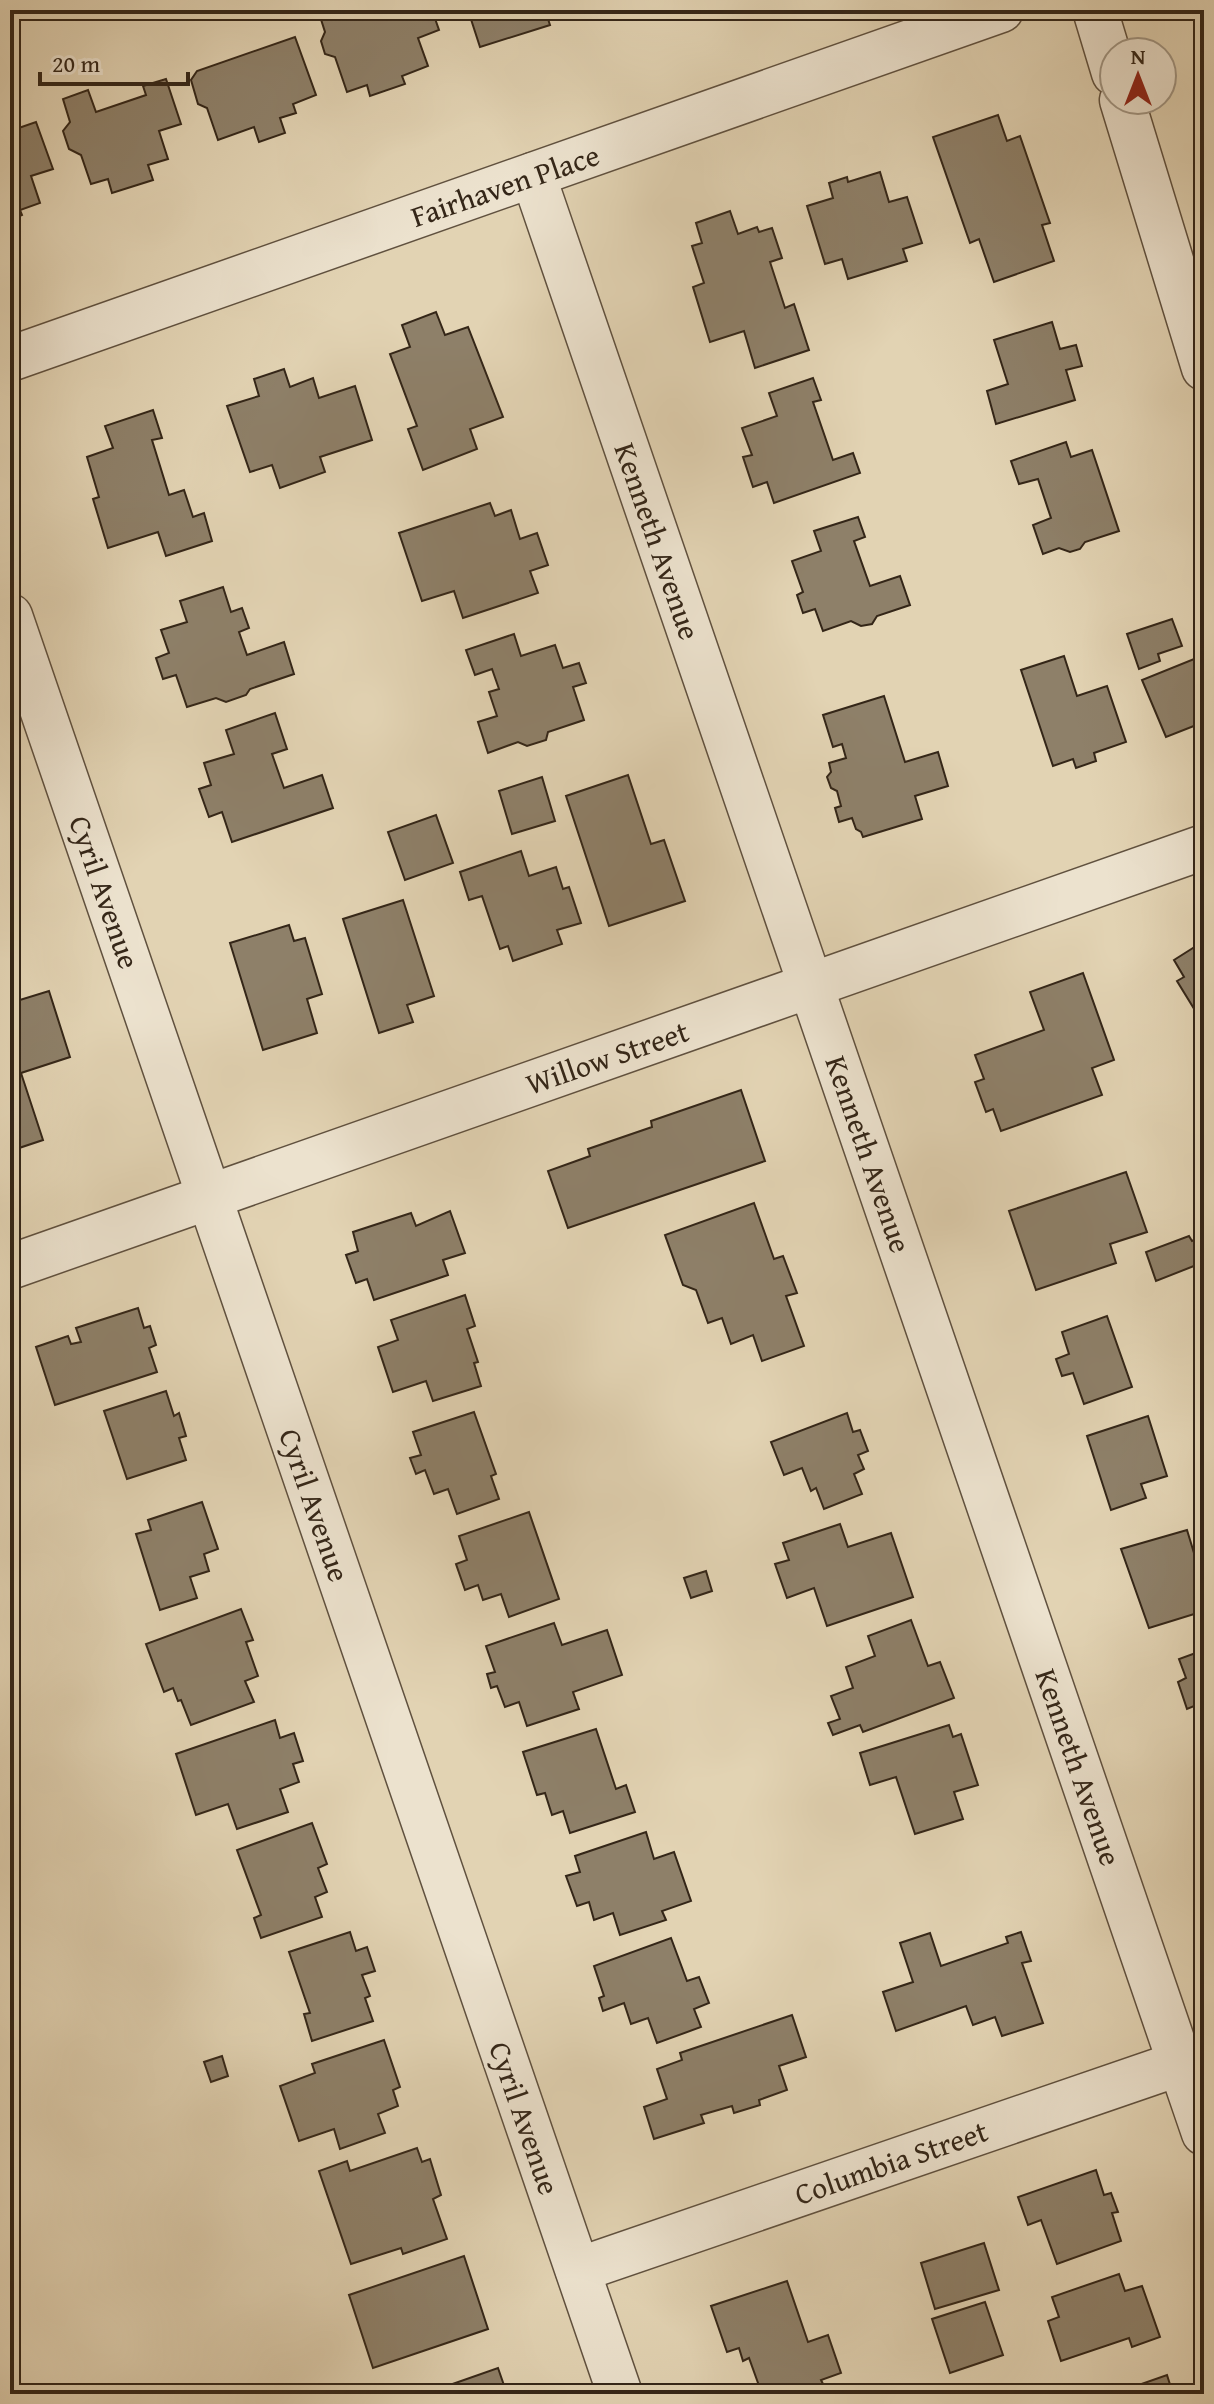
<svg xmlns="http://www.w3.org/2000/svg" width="1214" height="2404" font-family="'Gentium Book Plus',serif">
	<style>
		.building { fill: #8e8069; stroke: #342618; stroke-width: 2 }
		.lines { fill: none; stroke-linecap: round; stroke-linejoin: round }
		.minor-casing { stroke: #60513f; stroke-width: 47 }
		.minor { stroke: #ece2ce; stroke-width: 44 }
		.labels { text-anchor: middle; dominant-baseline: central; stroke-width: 7; stroke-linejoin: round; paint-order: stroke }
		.street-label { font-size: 30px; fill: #342618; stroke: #ece2ce }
	</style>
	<rect width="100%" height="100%" fill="#e2d3b3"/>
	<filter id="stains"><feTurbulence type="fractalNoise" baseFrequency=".0025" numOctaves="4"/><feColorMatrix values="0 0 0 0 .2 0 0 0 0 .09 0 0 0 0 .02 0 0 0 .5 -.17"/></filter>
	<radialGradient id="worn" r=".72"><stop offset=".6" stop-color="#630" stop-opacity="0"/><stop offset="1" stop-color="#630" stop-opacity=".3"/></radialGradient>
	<!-- building -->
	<g class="building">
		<polygon points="318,10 432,10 439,30 418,38 428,66 402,76 405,84 370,96 367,85 347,92 335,57 325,54 321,41 325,32"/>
		<polygon points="468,10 545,10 550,25 480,47"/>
		<polygon points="295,37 316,95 293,104 296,113 280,118 285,133 259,142 254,127 218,140 207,108 198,104 191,80 197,71"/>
		<polygon points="166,79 181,124 159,131 168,159 148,165 153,180 112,193 108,179 91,184 81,155 69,149 63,131 70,122 63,99 88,90 96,112 146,95 143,86"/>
		<polygon points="998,115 1007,141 1020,136 1050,223 1042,225 1054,261 994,282 979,239 970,243 933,137"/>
		<polygon points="36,122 53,169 31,176 40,203 20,210 22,215 15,218 17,224 10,226 10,131"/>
		<polygon points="880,172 889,202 907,197 922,243 903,249 907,261 848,279 842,259 825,264 807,206 833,198 829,183 847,177 848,182"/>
		<polygon points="730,211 738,234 757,227 759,232 772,228 782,258 770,262 785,308 794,304 809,350 755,368 744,331 710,342 693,287 704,283 692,246 702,243 696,223"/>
		<polygon points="436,312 445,335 468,327 503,417 470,429 477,449 423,470 408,429 417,426 390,354 410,347 402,325"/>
		<polygon points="1052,322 1060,349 1076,345 1082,366 1066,370 1075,400 996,424 987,391 1008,384 994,340"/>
		<polygon points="284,369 290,387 313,378 319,398 355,386 372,440 320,457 325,472 280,488 272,465 250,472 227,406 259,396 254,379"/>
		<polygon points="813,378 821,400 813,402 833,460 853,453 860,473 774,503 767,482 753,487 743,457 752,455 742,428 777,416 769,393"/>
		<polygon points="153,410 162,438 152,440 169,495 184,490 193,517 204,513 212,541 166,556 158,532 108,548 93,499 99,497 87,457 113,448 105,426"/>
		<polygon points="1066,442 1071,457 1092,450 1119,531 1085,542 1080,549 1070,552 1059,548 1043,554 1033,525 1051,518 1038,479 1019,484 1011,461"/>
		<polygon points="490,503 495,516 511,510 520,539 537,533 548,565 530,571 538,593 463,618 454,591 422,601 399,533"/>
		<polygon points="858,517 865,537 854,541 870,586 900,576 910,605 877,616 872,624 861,626 851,621 823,631 815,609 803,613 797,595 803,592 792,561 821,551 814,531"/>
		<polygon points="223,587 231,612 242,608 249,628 239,632 247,655 284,642 294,674 250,689 246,695 226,702 216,698 187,707 176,675 163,679 156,658 169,653 161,630 187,622 180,601"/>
		<polygon points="1172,619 1182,646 1158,654 1160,661 1139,669 1127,634"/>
		<polygon points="514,634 521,656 555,645 563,668 579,663 586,683 573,687 584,720 548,732 546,740 527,746 518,742 488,753 478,722 497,716 489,692 499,689 492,669 475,675 466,650"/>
		<polygon points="1204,655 1204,722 1166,737 1142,680"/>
		<polygon points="1064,656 1077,696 1107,686 1126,742 1094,753 1096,761 1076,768 1073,759 1053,766 1021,670"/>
		<polygon points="884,696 905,762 938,752 948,786 915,796 922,819 863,837 861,832 856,829 852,818 839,822 835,808 841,806 837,791 831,788 827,777 831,772 829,763 846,758 842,744 833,747 823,715"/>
		<polygon points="275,713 287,749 272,754 284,788 322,775 333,808 232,842 222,812 209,817 199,789 211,785 204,763 234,754 226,730"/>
		<polygon points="628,775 651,844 664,840 685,901 609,926 566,796"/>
		<polygon points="542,777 555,821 512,834 499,791"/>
		<polygon points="436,815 453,863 405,880 388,832"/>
		<polygon points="521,851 529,876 556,867 563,889 569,887 581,923 557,930 562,944 513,961 508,946 500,949 482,896 469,900 460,872"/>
		<polygon points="403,900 434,996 407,1005 413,1022 379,1033 343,919"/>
		<polygon points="289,925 294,941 305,938 322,994 307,999 317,1033 263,1050 230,943"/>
		<polygon points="1204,941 1204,1025 1177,981 1184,977 1174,960"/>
		<polygon points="1083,973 1114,1060 1092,1068 1102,1095 1001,1131 993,1109 986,1112 975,1082 984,1079 975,1055 1044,1030 1030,992"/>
		<polygon points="49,991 70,1057 21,1073 43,1140 10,1151 10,1003"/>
		<polygon points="741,1090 765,1161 568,1228 548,1171 590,1156 588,1149 652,1127 651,1121"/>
		<polygon points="1126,1172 1147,1232 1110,1244 1116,1263 1036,1290 1009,1211"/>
		<polygon points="754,1203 774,1259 783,1256 797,1293 786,1296 804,1346 762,1361 753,1335 731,1344 722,1318 708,1323 696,1290 683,1285 665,1235"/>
		<polygon points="450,1211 465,1253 443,1260 448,1275 374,1300 367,1279 356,1283 346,1255 358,1251 353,1232 411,1213 416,1226"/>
		<polygon points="1189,1236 1192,1241 1200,1237 1204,1248 1204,1262 1156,1281 1146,1252"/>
		<polygon points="465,1295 475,1326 467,1329 478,1362 474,1363 481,1386 433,1401 426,1381 393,1392 378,1347 398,1340 391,1320"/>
		<polygon points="138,1308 144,1328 150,1326 156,1345 149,1348 157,1372 55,1405 36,1347 68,1336 71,1344 81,1342 76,1328"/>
		<polygon points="1107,1316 1132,1387 1084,1404 1073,1373 1062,1376 1056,1359 1069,1354 1062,1332"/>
		<polygon points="166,1391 174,1416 179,1413 186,1436 179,1438 186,1460 127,1479 104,1411"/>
		<polygon points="474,1412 496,1474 491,1476 499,1499 457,1514 448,1489 434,1494 425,1470 416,1474 410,1458 421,1455 413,1432"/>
		<polygon points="847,1413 853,1432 860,1430 868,1451 858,1455 864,1469 854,1474 862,1494 824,1509 816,1488 811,1491 802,1468 784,1475 771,1442"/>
		<polygon points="1148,1416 1167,1476 1141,1484 1146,1498 1111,1510 1087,1436"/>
		<polygon points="202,1502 218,1549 204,1554 209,1571 190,1577 197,1598 160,1610 136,1534 151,1530 148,1520"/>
		<polygon points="529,1512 559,1599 509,1617 501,1594 483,1600 478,1585 465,1590 456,1564 467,1560 459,1536"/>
		<polygon points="840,1524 848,1547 891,1533 913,1597 827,1626 814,1588 787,1598 775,1564 789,1560 783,1543"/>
		<polygon points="1187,1530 1204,1586 1204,1611 1149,1628 1121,1549"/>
		<polygon points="706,1571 712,1591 691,1598 684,1578"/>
		<polygon points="241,1609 253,1640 246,1642 258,1676 245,1681 254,1702 191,1725 181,1700 178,1701 173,1688 164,1692 146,1644"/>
		<polygon points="911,1620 928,1666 940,1662 954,1698 863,1732 860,1725 833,1735 828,1723 840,1719 831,1696 853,1688 846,1667 875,1656 868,1636"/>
		<polygon points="554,1623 562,1645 607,1630 622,1675 573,1692 579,1709 527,1726 519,1702 505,1707 497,1686 491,1688 487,1674 495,1672 486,1646"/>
		<polygon points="1204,1650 1204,1727 1201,1728 1194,1706 1187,1709 1178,1682 1186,1678 1179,1659"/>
		<polygon points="275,1720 280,1738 294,1733 303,1761 293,1764 299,1782 280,1789 288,1812 237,1829 228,1804 196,1815 176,1754"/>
		<polygon points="949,1725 953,1737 961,1734 978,1785 954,1792 963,1819 915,1834 896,1777 870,1785 860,1753"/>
		<polygon points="596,1729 616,1789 626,1785 635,1812 570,1833 563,1811 552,1815 545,1793 537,1795 523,1752"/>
		<polygon points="312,1823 327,1864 318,1868 327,1892 315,1897 322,1917 261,1938 254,1918 261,1915 237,1850"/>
		<polygon points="646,1832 654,1859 674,1852 691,1901 662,1911 666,1920 620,1935 613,1913 594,1920 589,1902 577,1906 566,1876 580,1872 575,1856"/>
		<polygon points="350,1932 356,1951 367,1947 375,1971 362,1975 370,1996 365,1998 373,2021 312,2041 304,2014 310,2013 289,1952"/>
		<polygon points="1021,1932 1031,1961 1022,1963 1043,2023 1002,2036 995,2017 973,2025 966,2006 896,2031 883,1992 913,1982 900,1943 930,1933 941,1966 1008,1943 1006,1937"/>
		<polygon points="671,1938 687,1981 699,1977 709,2003 694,2009 701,2027 657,2043 648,2018 631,2024 624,2003 603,2011 599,1998 604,1996 594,1966"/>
		<polygon points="792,2015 806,2057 779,2066 787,2090 759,2100 760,2105 734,2113 732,2106 701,2115 704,2123 654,2139 644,2107 667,2099 657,2069 682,2060 680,2053"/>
		<polygon points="384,2040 400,2087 393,2090 398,2106 378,2114 385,2133 340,2149 334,2129 299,2141 280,2086 315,2073 312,2064"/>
		<polygon points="222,2056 228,2076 211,2082 204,2062"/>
		<polygon points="417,2148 422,2162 430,2159 441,2195 433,2199 447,2239 403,2254 401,2248 351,2264 319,2171 347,2161 350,2171"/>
		<polygon points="1096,2170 1104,2195 1111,2193 1118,2212 1112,2213 1121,2241 1057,2264 1041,2220 1028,2225 1018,2197"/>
		<polygon points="984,2243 999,2290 935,2309 921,2263"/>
		<polygon points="464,2256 488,2329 373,2368 349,2295"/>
		<polygon points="1119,2274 1125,2291 1142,2286 1160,2337 1132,2347 1129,2338 1061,2361 1048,2321 1059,2317 1052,2297"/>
		<polygon points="787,2281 808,2342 828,2335 841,2373 821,2380 823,2384 796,2394 762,2394 749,2358 743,2361 739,2348 727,2352 711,2306"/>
		<polygon points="985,2302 1003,2355 950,2373 932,2319"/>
		<polygon points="498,2368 507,2394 424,2394"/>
		<polygon points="1167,2375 1173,2394 1113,2394"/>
	</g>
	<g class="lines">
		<defs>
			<g id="minor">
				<polyline points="1095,10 1114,73"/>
				<polyline points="1122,100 1204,368"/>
				<polyline points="533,175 1204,2133"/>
				<polyline points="10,359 1001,10"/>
				<polyline points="10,616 620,2394"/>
				<polyline points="10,1267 1204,847"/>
				<polyline points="578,2270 1204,2055"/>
			</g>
		</defs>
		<!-- minor casing -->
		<use href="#minor" class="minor-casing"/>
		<!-- minor -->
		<use href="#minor" class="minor"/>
	</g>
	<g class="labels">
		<!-- street labels -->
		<g class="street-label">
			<text transform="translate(505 185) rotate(-19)">Fairhaven Place</text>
			<text transform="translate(658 541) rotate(71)">Kenneth Avenue</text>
			<text transform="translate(105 892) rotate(71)">Cyril Avenue</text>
			<text transform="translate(607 1057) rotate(-19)">Willow Street</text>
			<text transform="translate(869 1154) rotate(71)">Kenneth Avenue</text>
			<text transform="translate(315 1505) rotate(71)">Cyril Avenue</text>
			<text transform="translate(1079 1767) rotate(71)">Kenneth Avenue</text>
			<text transform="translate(525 2118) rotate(71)">Cyril Avenue</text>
			<text transform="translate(891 2162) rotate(-19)">Columbia Street</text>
		</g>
	</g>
	<!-- margin -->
	<rect width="1214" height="2404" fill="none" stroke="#e2d3b3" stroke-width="40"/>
	<rect x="12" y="12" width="1190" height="2380" fill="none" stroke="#342618" stroke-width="4"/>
	<rect x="20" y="20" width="1174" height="2364" fill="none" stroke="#342618" stroke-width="2"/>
	<!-- north arrow -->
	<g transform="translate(1138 76)"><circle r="38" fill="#ece2ce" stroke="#a29785" stroke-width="2"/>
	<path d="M0-6L14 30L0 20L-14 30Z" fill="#8f2418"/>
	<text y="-12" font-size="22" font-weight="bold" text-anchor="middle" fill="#342618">N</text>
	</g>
	<!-- scale -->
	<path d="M40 72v12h148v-12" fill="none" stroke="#342618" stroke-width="4"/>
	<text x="52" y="72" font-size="24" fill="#342618" stroke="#ece2ce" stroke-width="6" paint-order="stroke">20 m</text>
	<rect width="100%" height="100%" filter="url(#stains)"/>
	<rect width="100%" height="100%" fill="url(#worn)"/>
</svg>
